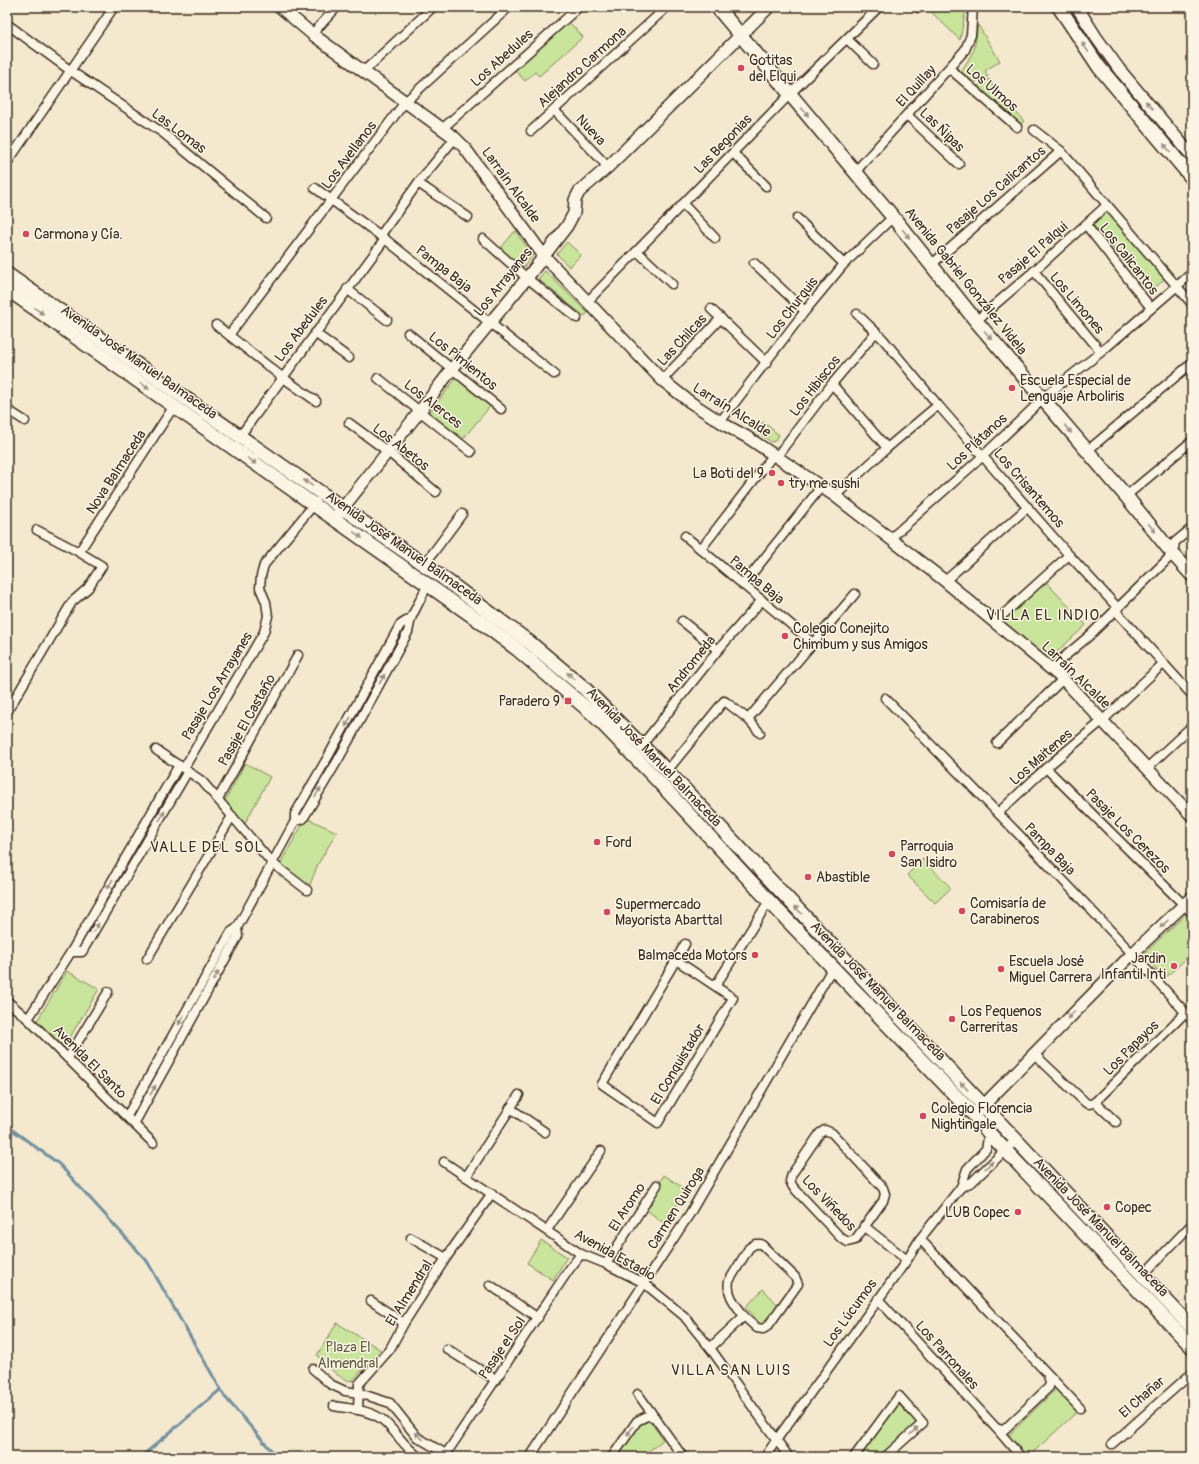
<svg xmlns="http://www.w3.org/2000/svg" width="1199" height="1464" font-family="Pangolin,sans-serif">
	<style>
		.green { fill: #c9e49b; stroke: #82875c }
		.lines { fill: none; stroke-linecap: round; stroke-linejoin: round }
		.stream { stroke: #7392a1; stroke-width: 3 }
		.street-casing { stroke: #3b2a1e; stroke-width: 11 }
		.secondary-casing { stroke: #3b2a1e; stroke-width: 14 }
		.primary-casing { stroke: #3b2a1e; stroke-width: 16 }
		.street { stroke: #fcf5e5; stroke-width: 8 }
		.secondary { stroke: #fcf5e5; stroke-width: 11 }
		.primary { stroke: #fcf5e5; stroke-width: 13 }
		.oneway { fill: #9c9082 }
		.poi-dot { fill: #d1495b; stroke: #fcf5e5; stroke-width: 1.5 }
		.labels { text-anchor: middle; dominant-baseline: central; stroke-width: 3; stroke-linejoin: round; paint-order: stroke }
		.street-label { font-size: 14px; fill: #3b2a1e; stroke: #fcf5e5 }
		.poi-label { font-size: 14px; fill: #3b2a1e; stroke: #fcf5e5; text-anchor: start }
		.park-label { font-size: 14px; fill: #5e583d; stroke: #fcf5e5 }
		.neighbourhood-label { font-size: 15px; letter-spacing: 1px; fill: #3b2a1e; stroke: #fcf5e5 }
	</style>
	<rect width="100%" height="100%" fill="#f4e8ce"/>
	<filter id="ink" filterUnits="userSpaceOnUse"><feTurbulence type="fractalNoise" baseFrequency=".025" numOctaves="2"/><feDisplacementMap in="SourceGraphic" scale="8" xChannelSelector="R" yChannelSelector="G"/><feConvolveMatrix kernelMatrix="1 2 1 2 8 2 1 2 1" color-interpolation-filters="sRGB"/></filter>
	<g filter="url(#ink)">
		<!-- green -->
		<g class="green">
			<polygon points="926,7 966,8 960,40"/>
			<polygon points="569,22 583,37 539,76 535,72 525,81 515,70"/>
			<polygon points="978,25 1000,61 985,71 988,76 974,83 961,72 974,50"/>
			<polygon points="989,79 999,97 1008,110 1013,109 1024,121 1019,127 976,87"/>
			<polygon points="1107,212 1166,278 1150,292 1093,225"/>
			<polygon points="515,231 533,255 524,267 500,249"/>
			<polygon points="567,242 581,255 569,267 557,254"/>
			<polygon points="545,271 588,313 584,316 538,279"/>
			<polygon points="457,377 491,405 463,439 429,413"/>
			<polygon points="763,422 779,435 775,441 771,442 756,431"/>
			<polygon points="1046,582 1086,625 1048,660 1002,621"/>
			<polygon points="245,763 270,777 244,825 225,801"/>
			<polygon points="306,818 337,832 318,864 309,887 280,864"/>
			<polygon points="923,859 951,888 935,903 907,875"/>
			<polygon points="1192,908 1192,953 1165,978 1145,957 1145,953"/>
			<polygon points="67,971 99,989 64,1047 37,1021"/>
			<polygon points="664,1175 686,1190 665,1224 644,1208"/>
			<polygon points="541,1240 567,1257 553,1280 527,1263"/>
			<polygon points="763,1289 778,1305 761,1325 746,1307"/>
			<path d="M 337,1323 L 381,1350 L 352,1381 C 337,1379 327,1365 317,1355 Z"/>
			<polygon points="1057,1388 1078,1411 1028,1457 1026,1457 1008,1436"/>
			<polygon points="898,1404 917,1423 881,1457 860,1457"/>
			<polygon points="646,1421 650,1421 663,1440 641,1457 616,1457 640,1423"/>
		</g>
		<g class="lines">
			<!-- stream -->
			<g class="stream">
				<polyline points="7,1126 59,1164 147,1261 225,1397 277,1457"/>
				<polyline points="141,1457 221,1389"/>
			</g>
			<defs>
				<g id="street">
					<polyline points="918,7 919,8"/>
					<polyline points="7,24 71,71 163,133 266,218"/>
					<polyline points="312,34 337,7"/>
					<polyline points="847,39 873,64"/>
					<polyline points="950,69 1017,127"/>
					<polyline points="363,72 433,7"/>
					<polyline points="554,110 608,167"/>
					<polyline points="907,115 959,164"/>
					<polyline points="443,128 579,7"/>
					<polyline points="1034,130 1061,151 1192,304"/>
					<polyline points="531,131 667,7"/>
					<polyline points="733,153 766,186"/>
					<polyline points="7,163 114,7"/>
					<polyline points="855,172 965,50 971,35 973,7"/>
					<polyline points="418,183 468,217"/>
					<polyline points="315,188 385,239 554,374"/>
					<polyline points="683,204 715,238"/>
					<polyline points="797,218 844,264"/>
					<polyline points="1086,225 1151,308"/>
					<polyline points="380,236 418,183 455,138"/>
					<polyline points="483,239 527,278 577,318"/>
					<polyline points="637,251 672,284"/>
					<polyline points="754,263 805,311"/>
					<polyline points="931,265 1061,151"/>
					<polyline points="1034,271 1101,352"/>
					<polyline points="347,289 387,320"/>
					<polyline points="588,301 796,88 879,7"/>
					<polyline points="711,309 767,363"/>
					<polyline points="857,314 883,339 938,405 1069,555 1118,608"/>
					<polyline points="976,321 1034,271 1107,205"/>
					<polyline points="216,325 282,377 316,401"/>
					<polyline points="315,333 349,358"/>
					<polyline points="408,333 501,409"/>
					<polyline points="229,335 405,102 509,7"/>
					<polyline points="378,378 471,452"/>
					<polyline points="662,380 721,318"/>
					<polyline points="832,384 887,448"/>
					<polyline points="7,411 8,410 25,421"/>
					<polyline points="720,422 805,311 844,264 893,217"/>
					<polyline points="349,423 387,451 436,492"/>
					<polyline points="240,436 385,239"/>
					<polyline points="1087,451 1192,363"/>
					<polyline points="777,456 832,384 876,332"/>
					<polyline points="835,496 887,448 938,405"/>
					<polyline points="1126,496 1192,441"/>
					<polyline points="685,536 813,643"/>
					<polyline points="891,538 983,456 1049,393 1101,352 1192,273"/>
					<polyline points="701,549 774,454"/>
					<polyline points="79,552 174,406"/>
					<polyline points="424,565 462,514"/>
					<polyline points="945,581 1028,507"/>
					<polyline points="743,585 821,487"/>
					<polyline points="1115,610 1192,695"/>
					<polyline points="682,621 718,650"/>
					<polyline points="995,622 1069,555"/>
					<polyline points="1051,668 1089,636 1173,554 1175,542 1192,528"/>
					<path d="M 885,698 C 989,804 1094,909 1192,1020"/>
					<polyline points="7,712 72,602 88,588 102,566 79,552 37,530"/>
					<polyline points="748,719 855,594"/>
					<polyline points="997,743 1063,679"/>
					<polyline points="642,745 718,650 762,600"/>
					<polyline points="156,750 202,781 272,863 307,890"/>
					<polyline points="184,768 264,632 268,616 266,602 260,588 261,576 264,565 316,502"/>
					<polyline points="1046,768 1192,913"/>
					<polyline points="1147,768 1192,726"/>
					<polyline points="667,771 724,701 726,702 748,719 760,733"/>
					<polyline points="218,799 298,655"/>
					<polyline points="998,813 1046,768 1102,721 1164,663"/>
					<polyline points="295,821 303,819 338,760 408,632 411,618 428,584"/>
					<polyline points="71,952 82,952 188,771"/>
					<polyline points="147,959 232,816"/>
					<polyline points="676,960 733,998 658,1123 602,1084 676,960 685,944"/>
					<polyline points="716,985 769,901"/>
					<polyline points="7,1001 28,1019 153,1143"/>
					<polyline points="28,1019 71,952 179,765"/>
					<path d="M 1033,1053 L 1086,1103 C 1089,1105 1092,1104 1095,1102 L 1185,1013"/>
					<polyline points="68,1058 108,992"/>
					<polyline points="1095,1102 1116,1122"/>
					<polyline points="510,1108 545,1132"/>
					<polyline points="127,1116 231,932 237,928 295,821 295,814 329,755 400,625 411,618"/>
					<polyline points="134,1124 238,936 237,928"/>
					<polygon points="825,1130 832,1133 883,1188 885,1194 883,1201 855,1240 848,1242 841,1238 793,1187 790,1181 792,1174 820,1133"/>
					<polyline points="444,1162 581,1254 606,1264 644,1283 684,1316 710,1348 789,1457"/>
					<polyline points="466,1177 519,1095"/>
					<polyline points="961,1187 972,1182 1016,1140"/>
					<polyline points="864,1226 907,1260"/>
					<polyline points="547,1230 601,1151"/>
					<polyline points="411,1238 446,1258"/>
					<polyline points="920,1239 1080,1408"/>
					<polyline points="606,1264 657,1185"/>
					<polyline points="1143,1275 1192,1224"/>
					<polyline points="490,1285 538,1318"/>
					<polyline points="878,1299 996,1428 1002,1430 1005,1429 1049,1387 1050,1382 1048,1376"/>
					<polyline points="371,1301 404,1323"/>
					<path d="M 710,1348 L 744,1316 L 757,1328 L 763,1329 L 768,1326 L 798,1284 L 795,1277 L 761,1244 L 755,1244 L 749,1248 L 729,1281 C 726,1295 737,1306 744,1316"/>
					<polyline points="447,1349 496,1380"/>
					<polyline points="313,1369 330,1384 345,1391 359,1393 390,1403 417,1437 451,1457"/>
					<polyline points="638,1394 683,1457"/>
					<path d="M 334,1406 C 351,1409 371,1410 384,1421 C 397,1433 404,1447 419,1457"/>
					<polyline points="358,1410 359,1384 390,1349 404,1323 446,1258 492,1193"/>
					<polyline points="996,1428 1021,1457"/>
					<polyline points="1112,1444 1192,1373"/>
					<polyline points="444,1457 568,1271 581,1254"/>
					<polyline points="530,1457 689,1215 833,967"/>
					<polyline points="612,1457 637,1421 647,1416 654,1417"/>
					<polyline points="765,1457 777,1439 907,1260 920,1239 961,1187 967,1169 986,1149 989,1133"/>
					<polyline points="854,1457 899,1396 923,1423 885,1457"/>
				</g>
				<g id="secondary">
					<polyline points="280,7 312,34 455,138 464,147 544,256 662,380 690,402 727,426 747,437 835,496 945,581 1063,679 1192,816"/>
					<polyline points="1077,7 1096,37 1119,69 1192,156"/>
					<polyline points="338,514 420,411 452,369 527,278 567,226 574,213 575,200 579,192 608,167 769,7"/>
					<polyline points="978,1111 1132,954 1192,897"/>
				</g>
				<g id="primary">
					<polyline points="717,7 893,217 976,321 1126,496 1173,554 1192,575"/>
					<polyline points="1059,7 1099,67 1192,178"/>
					<polyline points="7,274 443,578 529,642 583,687 667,771 1016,1140 1192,1328"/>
					<polyline points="7,289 478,620 517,649 593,714 658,781 769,901 974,1115 989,1133 1192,1347"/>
				</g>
			</defs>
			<!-- street casing -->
			<use href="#street" class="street-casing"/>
			<!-- secondary casing -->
			<use href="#secondary" class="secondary-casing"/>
			<!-- primary casing -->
			<use href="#primary" class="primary-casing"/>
			<!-- street -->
			<use href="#street" class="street"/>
			<!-- secondary -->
			<use href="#secondary" class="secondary"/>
			<!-- primary -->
			<use href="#primary" class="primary"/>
		</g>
		<!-- one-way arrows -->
		<defs><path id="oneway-solid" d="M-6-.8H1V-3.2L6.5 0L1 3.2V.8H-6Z"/></defs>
		<g class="oneway">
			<use href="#oneway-solid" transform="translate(1085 47) rotate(-125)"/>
			<use href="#oneway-solid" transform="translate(1149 105) rotate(-130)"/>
			<use href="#oneway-solid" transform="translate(805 112) rotate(50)"/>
			<use href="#oneway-solid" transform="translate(1167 148) rotate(-130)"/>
			<use href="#oneway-solid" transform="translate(906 234) rotate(51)"/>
			<use href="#oneway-solid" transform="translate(39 311) rotate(35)"/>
			<use href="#oneway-solid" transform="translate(988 335) rotate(49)"/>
			<use href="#oneway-solid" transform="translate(145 386) rotate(35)"/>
			<use href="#oneway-solid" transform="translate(1068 429) rotate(50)"/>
			<use href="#oneway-solid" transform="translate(252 461) rotate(35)"/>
			<use href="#oneway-solid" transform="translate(308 483) rotate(-145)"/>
			<use href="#oneway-solid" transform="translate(1152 528) rotate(51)"/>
			<use href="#oneway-solid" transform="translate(358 535) rotate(35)"/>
			<use href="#oneway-solid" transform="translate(571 676) rotate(-138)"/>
			<use href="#oneway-solid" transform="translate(382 679) rotate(-61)"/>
			<use href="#oneway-solid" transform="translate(348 722) rotate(119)"/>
			<use href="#oneway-solid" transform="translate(318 792) rotate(-59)"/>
			<use href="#oneway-solid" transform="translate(162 816) rotate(-60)"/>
			<use href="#oneway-solid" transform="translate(110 884) rotate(120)"/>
			<use href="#oneway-solid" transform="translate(798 910) rotate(-134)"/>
			<use href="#oneway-solid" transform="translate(1164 924) rotate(137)"/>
			<use href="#oneway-solid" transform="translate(96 928) rotate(-60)"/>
			<use href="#oneway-solid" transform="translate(216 976) rotate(-61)"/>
			<use href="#oneway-solid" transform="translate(1071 1015) rotate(135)"/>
			<use href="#oneway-solid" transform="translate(181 1020) rotate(119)"/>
			<use href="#oneway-solid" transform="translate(964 1086) rotate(-133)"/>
			<use href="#oneway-solid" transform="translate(153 1090) rotate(-61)"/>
			<use href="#oneway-solid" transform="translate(989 1165) rotate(-44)"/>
			<use href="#oneway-solid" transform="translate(630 1431) rotate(126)"/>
			<use href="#oneway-solid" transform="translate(914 1431) rotate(-42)"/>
			<use href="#oneway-solid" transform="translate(419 1436) rotate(-140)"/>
		</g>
	</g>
	<!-- markers -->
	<g class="poi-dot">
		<circle cx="741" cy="68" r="4"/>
		<circle cx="26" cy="234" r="4"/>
		<circle cx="1012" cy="388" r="4"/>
		<circle cx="772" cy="473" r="4"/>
		<circle cx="781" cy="483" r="4"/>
		<circle cx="785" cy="636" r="4"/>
		<rect x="564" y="697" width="8" height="8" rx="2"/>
		<circle cx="597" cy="842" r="4"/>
		<circle cx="892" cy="854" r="4"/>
		<circle cx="808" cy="877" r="4"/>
		<circle cx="962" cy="911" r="4"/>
		<circle cx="607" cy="912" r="4"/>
		<circle cx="755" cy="955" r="4"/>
		<circle cx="1174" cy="966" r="4"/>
		<circle cx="1001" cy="969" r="4"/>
		<circle cx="952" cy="1019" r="4"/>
		<circle cx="923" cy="1116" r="4"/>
		<circle cx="1107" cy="1207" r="4"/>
		<circle cx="1018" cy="1212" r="4"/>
	</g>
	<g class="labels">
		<!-- street labels -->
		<g class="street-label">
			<text transform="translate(502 58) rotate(-42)">Los Abedules</text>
			<text transform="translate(582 67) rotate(-42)">Alejandro Carmona</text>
			<text transform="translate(916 86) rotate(-47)">El Quillay</text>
			<text transform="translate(992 88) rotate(41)">Los Ulmos</text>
			<text transform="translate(591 130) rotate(47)">Nueva</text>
			<text transform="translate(942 130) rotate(44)">Las Ñipas</text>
			<text transform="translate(179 131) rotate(37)">Las Lomas</text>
			<text transform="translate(723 144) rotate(-46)">Las Begonias</text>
			<text transform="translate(349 155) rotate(-53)">Los Avellanos</text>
			<text transform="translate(511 185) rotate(54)">Larraín Alcalde</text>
			<text transform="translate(996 190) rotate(-41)">Pasaje Los Calicantos</text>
			<text transform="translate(1033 253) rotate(-41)">Pasaje El Palqui</text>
			<text transform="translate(1129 259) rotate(52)">Los Calicantos</text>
			<text transform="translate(444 269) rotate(38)">Pampa Baja</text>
			<text transform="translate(966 281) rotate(51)">Avenida Gabriel González Videla</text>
			<text transform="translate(503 282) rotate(-51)">Los Arrayanes</text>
			<text transform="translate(1077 303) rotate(50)">Los Limones</text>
			<text transform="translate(792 308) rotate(-52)">Los Churquis</text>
			<text transform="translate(301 329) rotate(-53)">Los Abedules</text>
			<text transform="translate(682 340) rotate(-47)">Las Chilcas</text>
			<text transform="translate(463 361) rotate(39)">Los Pimientos</text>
			<text transform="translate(139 362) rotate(35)">Avenida José Manuel Balmaceda</text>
			<text transform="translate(815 386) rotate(-52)">Los Hibiscos</text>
			<text transform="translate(433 404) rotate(38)">Los Alerces</text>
			<text transform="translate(732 410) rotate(32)">Larraín Alcalde</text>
			<text transform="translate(977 442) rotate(-43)">Los Plátanos</text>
			<text transform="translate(401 447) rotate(38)">Los Abetos</text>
			<text transform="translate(116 472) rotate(-57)">Nova Balmaceda</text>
			<text transform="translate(1029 488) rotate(49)">Los Crisantemos</text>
			<text transform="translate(404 548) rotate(35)">Avenida José Manuel Balmaceda</text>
			<text transform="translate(757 580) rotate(40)">Pampa Baja</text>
			<text transform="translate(691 664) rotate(-51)">Andromeda</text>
			<text transform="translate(1076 675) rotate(44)">Larraín Alcalde</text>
			<text transform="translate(217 686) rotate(-59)">Pasaje Los Arrayanes</text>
			<text transform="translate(247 720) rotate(-61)">Pasaje El Castaño</text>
			<text transform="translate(654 757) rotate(46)">Avenida José Manuel Balmaceda</text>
			<text transform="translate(1041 757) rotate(-41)">Los Maitenes</text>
			<text transform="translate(1128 831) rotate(45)">Pasaje Los Cerezos</text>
			<text transform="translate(1050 849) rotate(46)">Pampa Baja</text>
			<text transform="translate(878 991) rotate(46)">Avenida José Manuel Balmaceda</text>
			<text transform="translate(1131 1048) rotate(-45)">Los Papayos</text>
			<text transform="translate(90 1062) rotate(45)">Avenida El Santo</text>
			<text transform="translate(678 1064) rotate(-59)">El Conquistador</text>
			<text transform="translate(829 1203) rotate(46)">Los Viñedos</text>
			<text transform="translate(627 1207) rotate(-57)">El Aromo</text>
			<text transform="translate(676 1208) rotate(-58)">Carmen Quiroga</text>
			<text transform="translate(1101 1227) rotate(46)">Avenida José Manuel Balmaceda</text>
			<text transform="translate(615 1255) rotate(29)">Avenida Estadio</text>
			<text transform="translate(409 1293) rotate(-58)">El Almendral</text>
			<text transform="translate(850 1313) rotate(-54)">Los Lúcumos</text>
			<text transform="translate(502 1348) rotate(-56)">Pasaje el Sol</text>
			<text transform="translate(947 1355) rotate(48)">Los Parronales</text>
			<text transform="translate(1142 1397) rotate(-41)">El Chañar</text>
		</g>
		<!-- poi labels -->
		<g class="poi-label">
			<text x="749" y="60">Gotitas<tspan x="749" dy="16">del Elqui</tspan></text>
			<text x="34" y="234">Carmona y Cía.</text>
			<text x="1020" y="380">Escuela Especial de<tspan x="1020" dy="16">Lenguaje Arboliris</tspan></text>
			<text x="764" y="473" text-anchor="end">La Boti del 9</text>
			<text x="789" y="483">try me sushi</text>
			<text x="793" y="628">Colegio Conejito<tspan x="793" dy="16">Chimbum y sus Amigos</tspan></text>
			<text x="560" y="701" text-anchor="end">Paradero 9</text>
			<text x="605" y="842">Ford</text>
			<text x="900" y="846">Parroquia<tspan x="900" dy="16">San Isidro</tspan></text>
			<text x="816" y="877">Abastible</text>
			<text x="970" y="903">Comisaría de<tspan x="970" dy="16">Carabineros</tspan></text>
			<text x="615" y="904">Supermercado<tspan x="615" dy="16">Mayorista Abarttal</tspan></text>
			<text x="747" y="955" text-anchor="end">Balmaceda Motors</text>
			<text x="1166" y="958" text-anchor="end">Jardin<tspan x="1166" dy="16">Infantil Inti</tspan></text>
			<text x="1009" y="961">Escuela José<tspan x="1009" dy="16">Miguel Carrera</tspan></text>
			<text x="960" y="1011">Los Pequenos<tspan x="960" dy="16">Carreritas</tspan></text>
			<text x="931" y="1108">Colegio Florencia<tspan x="931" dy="16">Nightingale</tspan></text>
			<text x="1115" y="1207">Copec</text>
			<text x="1010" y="1212" text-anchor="end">LUB Copec</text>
		</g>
		<!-- park labels -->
		<g class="park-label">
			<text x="348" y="1347">Plaza El<tspan x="348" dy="16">Almendral</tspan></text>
		</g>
		<!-- neighbourhood labels -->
		<g class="neighbourhood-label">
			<text x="1043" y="615">VILLA EL INDIO</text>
			<text x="207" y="847">VALLE DEL SOL</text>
			<text x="731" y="1370">VILLA SAN LUIS</text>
		</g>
	</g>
	<!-- margin -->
	<rect width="1199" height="1464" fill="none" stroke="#fcf5e5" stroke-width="24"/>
	<rect x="12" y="12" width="1175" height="1440" fill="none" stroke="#3b2a1e" stroke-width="1.5" filter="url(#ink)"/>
</svg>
